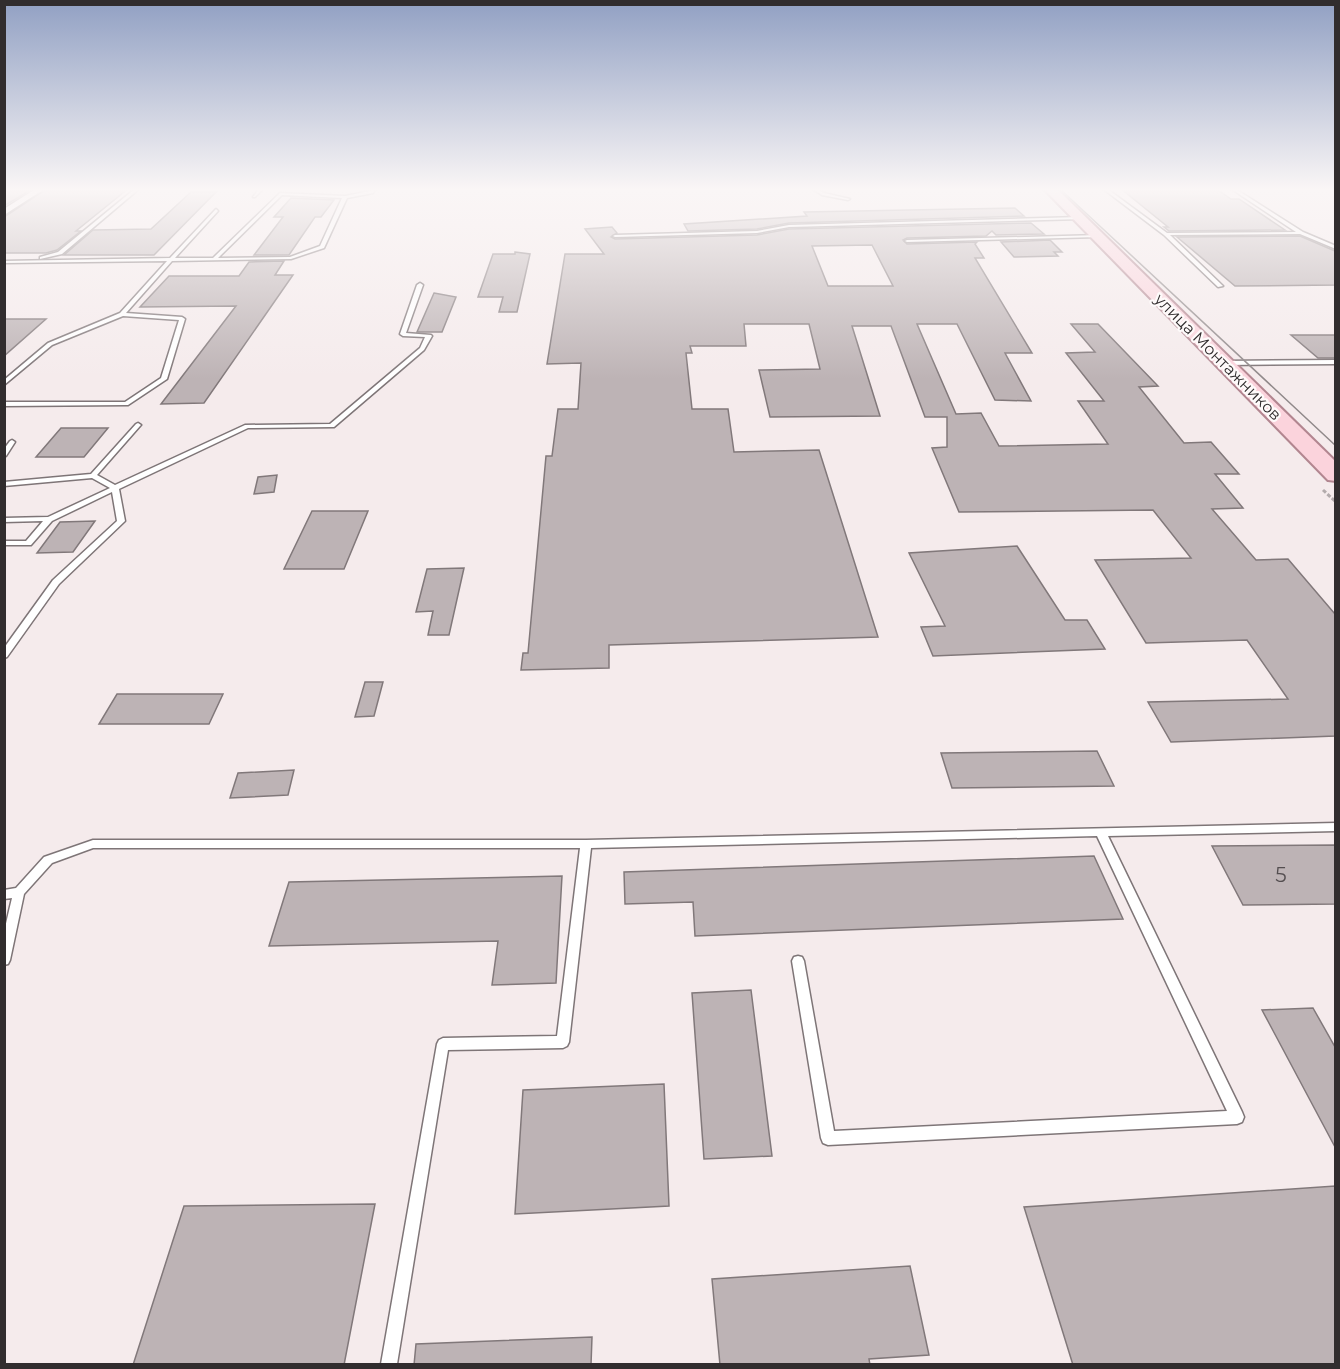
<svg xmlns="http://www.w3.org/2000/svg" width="1340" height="1369" font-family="Montserrat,sans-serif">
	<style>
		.building { fill: #bdb3b5; stroke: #81787a; stroke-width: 1.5; fill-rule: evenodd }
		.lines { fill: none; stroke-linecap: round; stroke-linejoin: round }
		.service-casing { stroke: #7e7577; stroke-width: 3 }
		.minor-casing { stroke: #7e7577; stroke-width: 3 }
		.primary-casing { stroke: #b28690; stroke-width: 4 }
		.path { stroke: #b3abac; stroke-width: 3; stroke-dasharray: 4 2; stroke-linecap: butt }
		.service { fill: #fff; fill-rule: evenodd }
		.minor { fill: #fff; fill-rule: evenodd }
		.primary { fill: #fbd3dc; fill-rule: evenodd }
		.tram { stroke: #90898a; stroke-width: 1.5 }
		.labels { text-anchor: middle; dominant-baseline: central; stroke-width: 4.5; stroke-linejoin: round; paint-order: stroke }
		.far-street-label { font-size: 16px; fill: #312d2e; stroke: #fefafa }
		.near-number-label { font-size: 20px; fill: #544e50 }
	</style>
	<rect width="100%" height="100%" fill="#f5ebec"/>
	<!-- building -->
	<g class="building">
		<polygon points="4,188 34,188 4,206"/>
		<polygon points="48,188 129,188 76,231 81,231 57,250 46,253 4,253 4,217"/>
		<polygon points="1120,188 1215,188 1231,199 1239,199 1285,230 1169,231 1164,227 1168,227"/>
		<polygon points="191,192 216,192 154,255 64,255 93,230 151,229"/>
		<polygon points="291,198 334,200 321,217 315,217 289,255 254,255 283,217 274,217"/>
		<polygon points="1015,208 1024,216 789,223 757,229 688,231 684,224 807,216 804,212"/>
		<path d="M 1031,223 L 1044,234 L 996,235 L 992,231 L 986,236 L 907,238 L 903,240 L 907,244 L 977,242 L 975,244 L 984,258 L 975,258 L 1032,353 L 1005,353 L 1031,401 L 995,400 L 957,324 L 917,324 L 956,414 L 981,413 L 999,446 L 1108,444 L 1078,401 L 1104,401 L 1066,353 L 1095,352 L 1071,324 L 1098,324 L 1158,386 L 1139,387 L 1184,443 L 1211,442 L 1239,474 L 1215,474 L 1243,508 L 1212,509 L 1256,560 L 1288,559 L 1335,614 L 1335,736 L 1171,742 L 1148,702 L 1288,699 L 1247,640 L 1146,643 L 1095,560 L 1191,558 L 1153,510 L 959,512 L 932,448 L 947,447 L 947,417 L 925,417 L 891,326 L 852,326 L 880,416 L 770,417 L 759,370 L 820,369 L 809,324 L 744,324 L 746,346 L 690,346 L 692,353 L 686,353 L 692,409 L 728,409 L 734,452 L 819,450 L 878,637 L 609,645 L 609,668 L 521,670 L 523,653 L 528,653 L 546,456 L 552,456 L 558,409 L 578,409 L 581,363 L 547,364 L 565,254 L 604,254 L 585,229 L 612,227 L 617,233 L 611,237 L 615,239 L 757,235 L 789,229 ZM 872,245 L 893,286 L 828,286 L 812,246 Z"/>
		<polygon points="1300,236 1335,251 1335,285 1235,286 1177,237"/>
		<polygon points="1050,240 1062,252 1054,252 1058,256 1014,257 1001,242"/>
		<polygon points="515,252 530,254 517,312 499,312 503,297 478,297 493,254 515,254"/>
		<polygon points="284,261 275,275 293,275 204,403 161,404 236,306 140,307 169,276 239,276 249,262"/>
		<polygon points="434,293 456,297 442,332 417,332"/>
		<polygon points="4,319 46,319 4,356"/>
		<polygon points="1291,335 1335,335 1335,358 1318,358"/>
		<polygon points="61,428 108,428 84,457 36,457"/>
		<polygon points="277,475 274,492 254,494 258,477"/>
		<polygon points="312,511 368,511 344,569 284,569"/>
		<polygon points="95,521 73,552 37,553 60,522"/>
		<polygon points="1017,546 1065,620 1087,620 1105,649 933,656 921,627 945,626 909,553"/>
		<polygon points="464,568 449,635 428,635 433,611 416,612 427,569"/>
		<polygon points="365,682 383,682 374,716 355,717"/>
		<polygon points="117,694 223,694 209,724 99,724"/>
		<polygon points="1097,751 1114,786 952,788 941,753"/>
		<polygon points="294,770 288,795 230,798 238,773"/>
		<polygon points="1335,845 1335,904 1243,905 1212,846"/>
		<polygon points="1094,856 1123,919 695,936 693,902 625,904 624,872"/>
		<polygon points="562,876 556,983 492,985 498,941 269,946 289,882"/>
		<polygon points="751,990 772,1156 704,1159 692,993"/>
		<polygon points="1313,1008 1335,1047 1335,1147 1262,1010"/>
		<polygon points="664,1084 669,1206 515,1214 523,1090"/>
		<polygon points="1335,1186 1335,1365 1073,1365 1024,1207"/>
		<polygon points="375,1204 344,1365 133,1365 184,1206"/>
		<polygon points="910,1266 929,1355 869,1359 870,1365 720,1365 712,1279"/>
		<polygon points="592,1337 591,1365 414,1365 416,1344"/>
	</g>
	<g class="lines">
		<defs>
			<g id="service">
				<polygon points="136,188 140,188 62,254 40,259 40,257 58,252"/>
				<polygon points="260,188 264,188 255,197 253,197"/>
				<path d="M 372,188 L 376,188 L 373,193 L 347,198 L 324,248 L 291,259 L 172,261 L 126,313 L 182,317 L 185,319 L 167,379 L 128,405 L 4,406 L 4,402 L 125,402 L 161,378 L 179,320 L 123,316 L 52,345 L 4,385 L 4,380 L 48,343 L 120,313 L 167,261 L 4,263 L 4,261 L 170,258 L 216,209 L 218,211 L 175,258 L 213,258 L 280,193 L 345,196 L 370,191 ZM 282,195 L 342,198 L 320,246 L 290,257 L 218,258 Z"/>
				<polygon points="811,188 815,188 824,193 850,199 848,200 822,195"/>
				<polygon points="1102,188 1106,188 1167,233 1296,232 1230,188 1234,188 1303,232 1336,246 1336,249 1300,234 1170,235 1223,286 1218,287 1164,235"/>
				<polygon points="1080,217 1082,219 789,227 757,233 615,237 613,236 615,235 757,231 789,225"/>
				<polygon points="1100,235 1098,237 907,242 905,241 907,240"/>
				<polygon points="420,283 423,285 406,333 431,335 432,336 424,350 334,427 248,428 119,489 125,521 59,584 7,657 4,658 4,648 53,580 117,521 112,492 52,521 31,545 4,545 4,541 26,541 43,521 4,522 4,518 48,517 110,488 92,478 4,486 4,482 91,474 136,424 138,423 141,425 140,426 97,475 115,485 245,425 330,424 420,348 425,337 403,336 400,334 417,285"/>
				<polygon points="1336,360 1336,364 1224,365 1221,363 1224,361"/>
				<polygon points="12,440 15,442 6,456 4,457 4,449 10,441"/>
				<polygon points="1336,823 1336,831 1108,836 1242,1112 1244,1117 1242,1122 1237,1124 828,1145 823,1143 821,1138 792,961 794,957 798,956 802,957 804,961 834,1131 1227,1111 1097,836 591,848 569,1042 567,1046 563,1048 448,1050 397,1364 381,1364 437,1044 439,1040 443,1038 557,1036 580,848 93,848 52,863 24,894 10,960 8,964 4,965 4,932 12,898 4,899 4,890 16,888 44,857 93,840 586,840"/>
			</g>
			<polygon id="minor" points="37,188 46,188 4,215 4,209"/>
			<polygon id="primary" points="1043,188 1056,188 1336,462 1336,481 1328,480"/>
		</defs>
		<!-- service casing -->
		<use href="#service" class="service-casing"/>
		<!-- minor casing -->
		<use href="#minor" class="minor-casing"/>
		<!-- primary casing -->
		<use href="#primary" class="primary-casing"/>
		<!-- path -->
		<polyline class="path" points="1323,490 1336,502"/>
		<!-- service -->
		<use href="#service" class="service"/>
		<!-- minor -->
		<use href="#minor" class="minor"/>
		<!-- primary -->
		<use href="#primary" class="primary"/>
		<!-- tram -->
		<polyline class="tram" points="1059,188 1336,446"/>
	</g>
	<!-- sky -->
	<linearGradient id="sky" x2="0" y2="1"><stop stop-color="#91a0c3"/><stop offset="0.5" stop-color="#faf6f6"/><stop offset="1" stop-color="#faf6f6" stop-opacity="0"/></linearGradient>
	<rect width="1340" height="379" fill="url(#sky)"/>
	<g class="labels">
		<!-- far-street labels -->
		<g class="far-street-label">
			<text transform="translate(1218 357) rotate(45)">улица Монтажников</text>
		</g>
		<!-- near-number labels -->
		<g class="near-number-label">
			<text x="1281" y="875">5</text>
		</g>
	</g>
	<!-- border -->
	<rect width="1340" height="1369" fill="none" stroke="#312d2e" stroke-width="12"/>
</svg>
